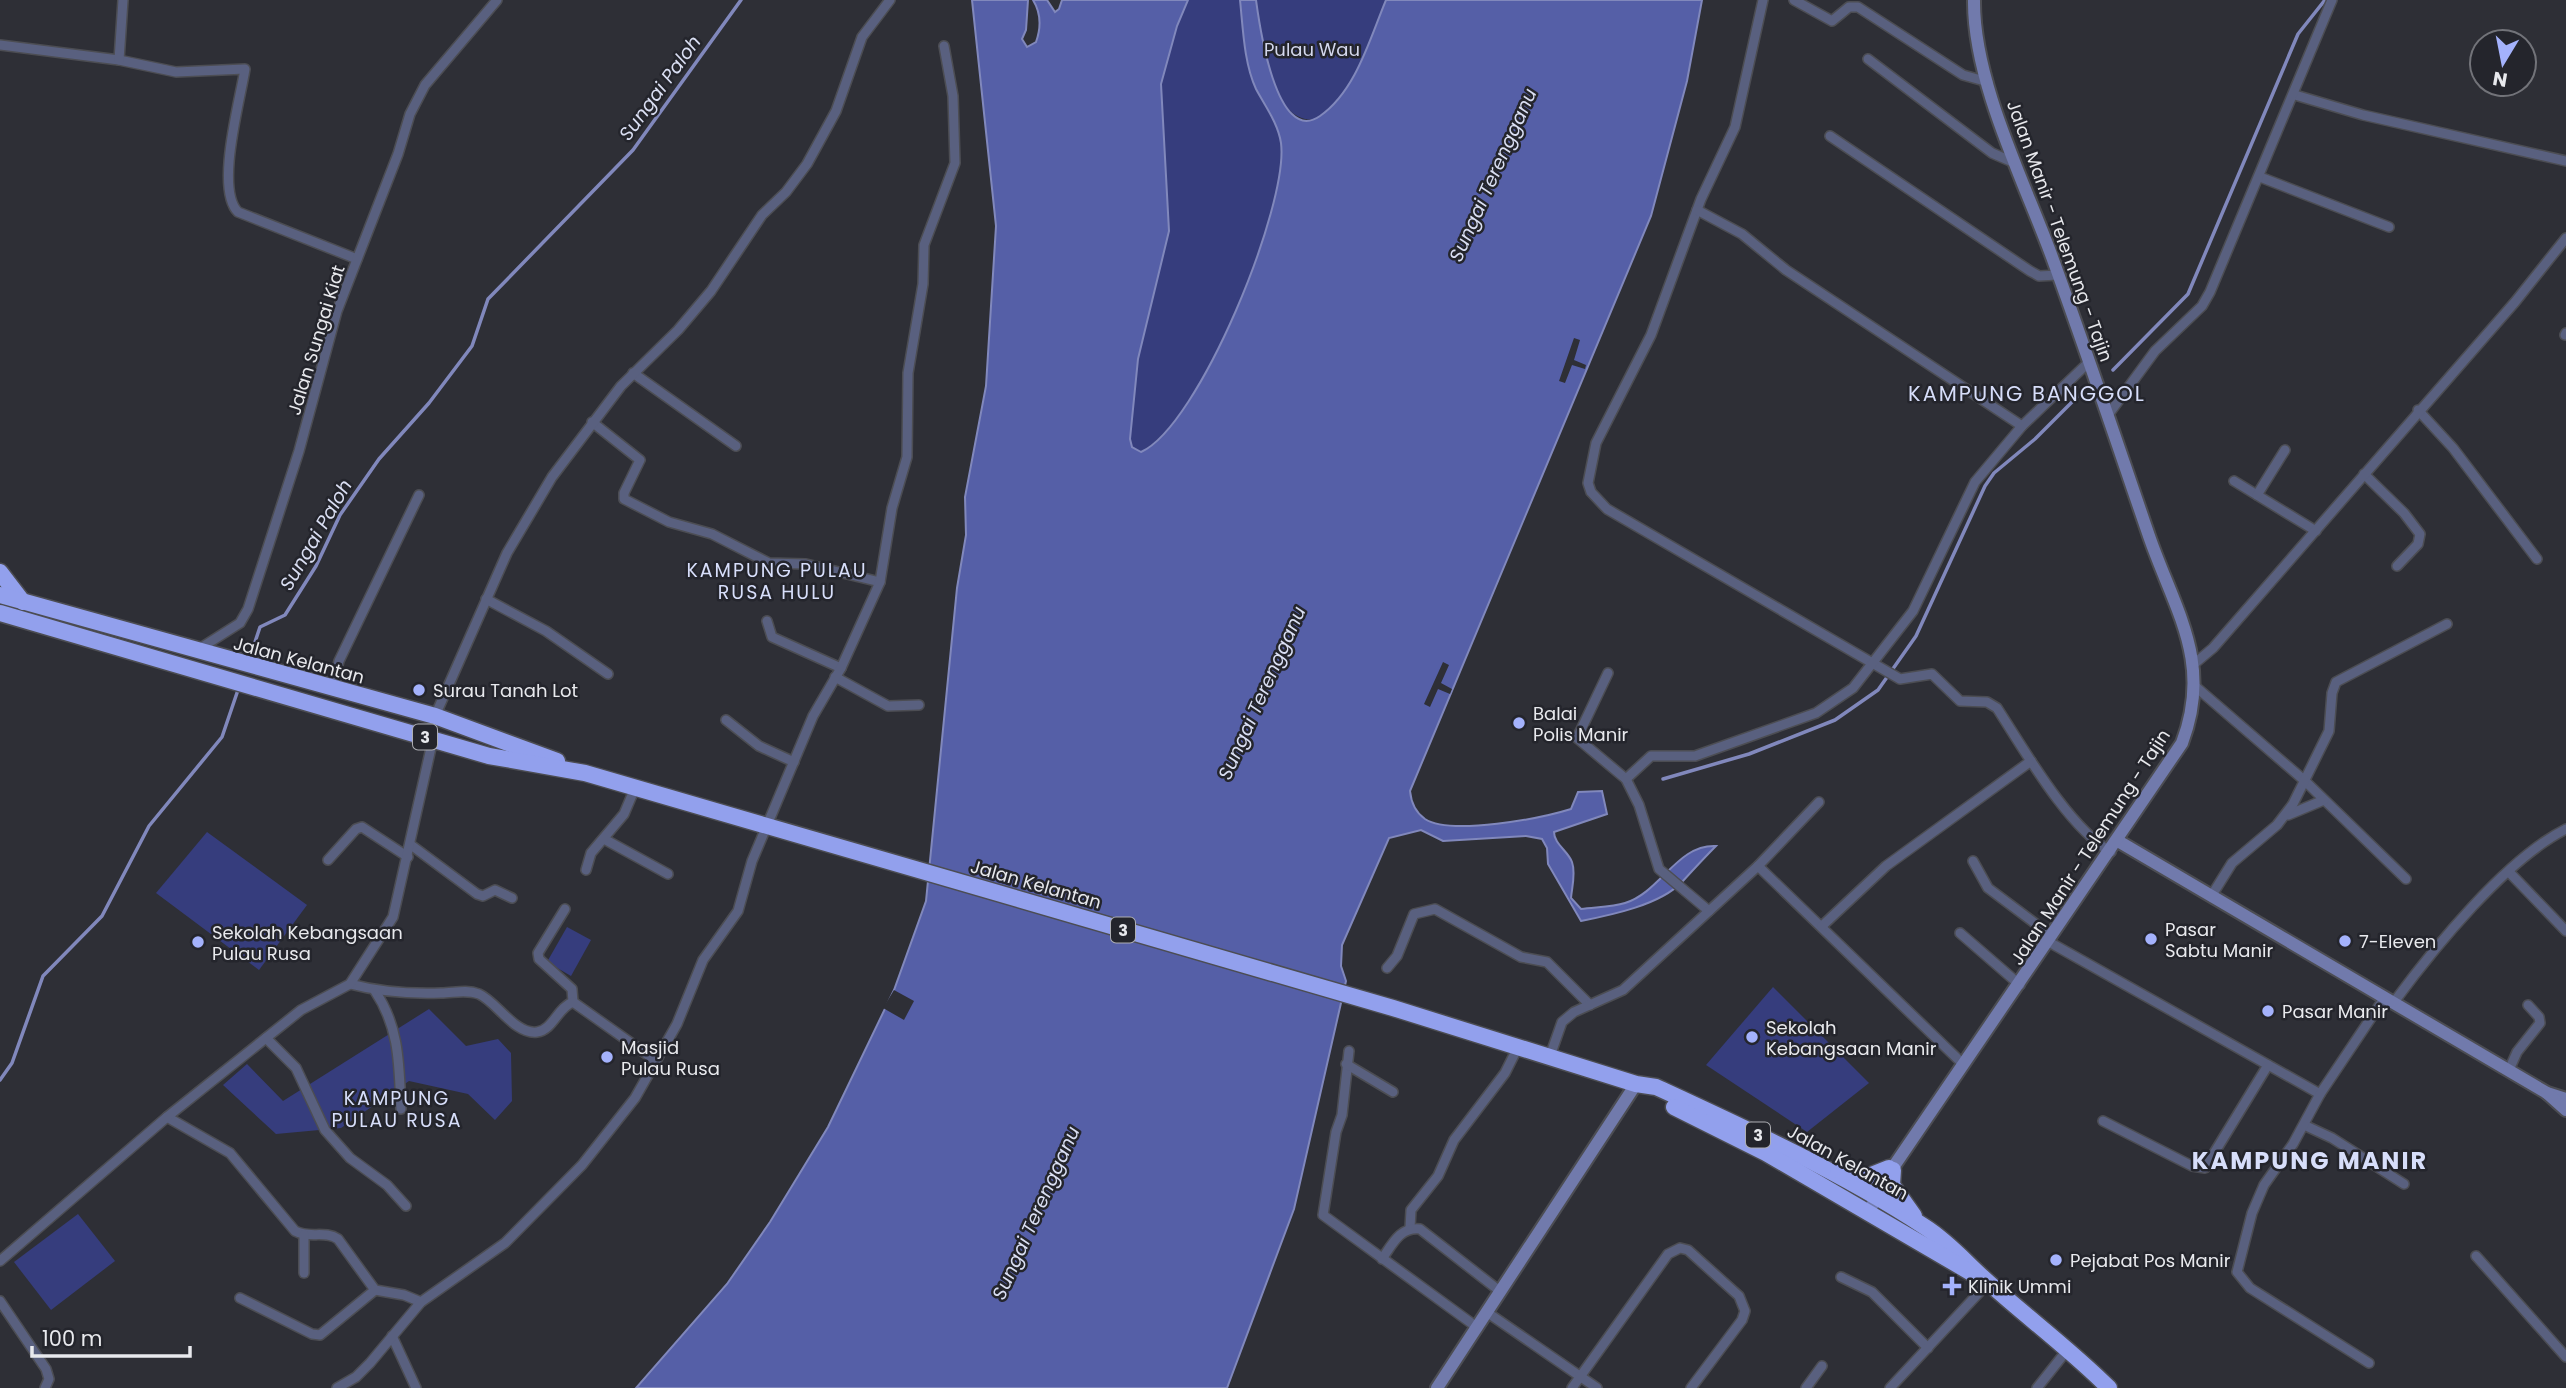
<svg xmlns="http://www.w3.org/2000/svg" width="2566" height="1388" font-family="Poppins,sans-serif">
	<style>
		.green { fill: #363d7d }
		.water { fill: #555fa7; stroke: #8188bc; stroke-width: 2 }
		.pier { fill: #2e2f36 }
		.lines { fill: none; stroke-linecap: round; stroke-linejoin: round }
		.stream { stroke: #8188bc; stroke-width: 3.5 }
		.street-casing { stroke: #4c4d53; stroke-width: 12 }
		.secondary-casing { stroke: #4c4d53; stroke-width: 16 }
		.highway-casing { stroke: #4c4d53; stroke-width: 19 }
		.street { stroke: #59607f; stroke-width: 9 }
		.secondary { stroke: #717aac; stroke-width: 12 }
		.highway { stroke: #92a0ed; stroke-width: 16 }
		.poi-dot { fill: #a4b2fc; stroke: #24252c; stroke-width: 2.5 }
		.labels { text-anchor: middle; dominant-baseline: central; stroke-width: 5; stroke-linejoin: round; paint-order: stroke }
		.shield { fill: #24252c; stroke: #adaeb3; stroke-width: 2 }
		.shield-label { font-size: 16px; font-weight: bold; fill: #e8e9ed }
		.park-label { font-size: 18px; fill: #d4d8ed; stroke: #24252c }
		.street-label { font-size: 18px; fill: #e8e9ed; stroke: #24252c }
		.poi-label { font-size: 18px; fill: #e8e9ed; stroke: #24252c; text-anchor: start }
		.water-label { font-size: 19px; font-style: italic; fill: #dadff3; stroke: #24252c }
		.neighbourhood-label { font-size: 19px; letter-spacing: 2px; fill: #d7defa; stroke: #24252c }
		.quarter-label { font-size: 21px; letter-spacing: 2px; fill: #d7defa; stroke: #24252c }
		.district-label { font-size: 24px; font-weight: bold; letter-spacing: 2px; fill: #d7defa; stroke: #24252c }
	</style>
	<rect width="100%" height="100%" fill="#2e2f36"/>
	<!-- green -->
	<g class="green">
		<path d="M 1188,0 L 1240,0 C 1243,29 1244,63 1256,89 C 1264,107 1278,123 1281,143 C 1289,205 1199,426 1140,452 L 1132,447 L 1130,439 L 1138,359 L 1169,231 L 1161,84 L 1177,26 Z"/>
		<path d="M 1256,0 L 1386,0 C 1370,38 1356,91 1320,116 C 1315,120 1311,120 1305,119 C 1267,109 1260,33 1256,0 Z"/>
		<polygon points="207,832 307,905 259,970 156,893"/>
		<polygon points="567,927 591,940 571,976 547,962"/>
		<polygon points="1773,987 1869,1083 1807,1132 1706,1065"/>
		<polygon points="429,1009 466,1046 498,1039 511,1053 512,1101 495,1120 468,1094 409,1081 341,1128 276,1134 223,1085 247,1064 283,1101"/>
		<polygon points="78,1214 115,1261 51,1310 14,1262"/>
	</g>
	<!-- water -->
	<path class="water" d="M 972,0 L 1028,0 L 1026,30 L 1022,39 L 1027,47 L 1036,42 C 1041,28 1041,13 1033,0 L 1047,0 L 1055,12 L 1059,9 L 1062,0 L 1188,0 L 1177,26 L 1161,84 L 1169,231 L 1138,359 L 1130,439 L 1132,447 L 1141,452 C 1199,426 1289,205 1281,143 C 1278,123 1265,106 1256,89 C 1244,63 1243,29 1240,0 L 1256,0 C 1259,22 1276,147 1320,116 C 1356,91 1370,38 1386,0 L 1702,0 L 1687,81 L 1651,216 L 1410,791 C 1411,801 1415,812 1425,819 C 1451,836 1542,818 1571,809 L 1578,792 L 1602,791 L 1607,814 L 1554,832 C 1554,844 1568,851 1572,862 C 1576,873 1572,887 1571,898 L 1581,909 C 1595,907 1612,907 1625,903 C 1661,892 1677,844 1716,846 C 1704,858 1693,870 1682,882 C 1660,905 1611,915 1581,921 L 1548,864 L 1547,848 L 1542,839 L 1526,836 L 1443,841 L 1421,830 L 1389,838 L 1342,945 L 1341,966 L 1346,981 L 1294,1209 L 1227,1388 L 636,1388 L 727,1284 L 770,1222 L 828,1127 L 894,990 L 926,901 L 957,588 L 966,535 L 965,497 L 986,386 L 996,226 Z"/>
	<!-- pier -->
	<g class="pier">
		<polygon points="1574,338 1580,340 1574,360 1586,365 1585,369 1572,365 1565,383 1559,381"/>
		<polygon points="1443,662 1449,665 1441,683 1452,689 1450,694 1438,689 1430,707 1424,704"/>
		<polygon points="894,990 914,1001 904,1020 883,1008"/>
	</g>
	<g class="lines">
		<!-- stream -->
		<g class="stream">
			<polyline points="2113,370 2188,294 2298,34 2325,0"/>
			<polyline points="249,660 260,627 285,615 316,566 340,515 379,459 429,403 472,346 488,299 633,150 741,0"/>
			<polyline points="1663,779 1749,754 1835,720 1878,690 1916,636 1985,486 1994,473 2035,439 2082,392"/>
			<polyline points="0,1080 12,1063 43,976 102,916 149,826 222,737 239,687"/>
		</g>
		<defs>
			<g id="street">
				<path d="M 1763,0 L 1735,127 L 1701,199 L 1651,335 L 1596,443 L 1588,483 L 1591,492 L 1607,509 L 1900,679 L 1932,674 L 1960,701 L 1987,702 L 1997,708 C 2025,751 2068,827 2111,852"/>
				<polyline points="1794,0 1832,21 1849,7 1858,7 1963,75 1988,82"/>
				<path d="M 0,45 L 119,60 L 176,72 L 245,69 C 240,101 215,189 238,212 L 357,259"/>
				<polyline points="1868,59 1992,153 2015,163"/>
				<polyline points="119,60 123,0"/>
				<polyline points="2295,95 2363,115 2566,161"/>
				<polyline points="1830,136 2030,271 2039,276 2058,275"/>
				<polyline points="2260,177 2389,227"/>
				<polyline points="1697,210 1742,234 1786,270 2022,426"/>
				<polyline points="2565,335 2566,333"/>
				<polyline points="633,373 736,446"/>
				<polyline points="2418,410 2453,448 2537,559"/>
				<polyline points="2108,415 2155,351 2202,306 2210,292 2332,0"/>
				<polyline points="592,422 640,460 624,493 624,499 669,522 712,534 769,563 806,564 880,582"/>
				<polyline points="2364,474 2404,513 2420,534 2418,544 2397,566"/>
				<polyline points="2234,481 2316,531"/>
				<polyline points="2257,495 2285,450"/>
				<polyline points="486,599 546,631 608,674"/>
				<polyline points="767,621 772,637 841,668"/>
				<polyline points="199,649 240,623 248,609 299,451 337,311 398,154 410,114 425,85 497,0"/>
				<polyline points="2194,664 2213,648 2515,302 2566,238"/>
				<polyline points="1608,673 1577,738 1626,779 1639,805 1659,869 1709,911"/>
				<polyline points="835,677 888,706 919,705"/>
				<polyline points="2196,687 2305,781 2406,879"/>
				<polyline points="332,689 339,661 419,495"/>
				<polyline points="435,716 507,553 552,477 621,386 678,330 711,291 762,215 786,192 807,164 836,111 862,37 890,0"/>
				<polyline points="726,720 759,746 794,762"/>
				<polyline points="1626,779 1651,756 1695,756 1816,713 1853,688 1913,611 1975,482 2022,426 2090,361"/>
				<polyline points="2288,815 2324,800"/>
				<polyline points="604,839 668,874"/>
				<polyline points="411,845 477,894 483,896 495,890 512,898"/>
				<polyline points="328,860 356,829 362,827 408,857"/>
				<polyline points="1973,861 1988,888 2052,936"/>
				<polyline points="1758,866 1964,1065"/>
				<polyline points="586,870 591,853 624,814 635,788"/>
				<polyline points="2509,872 2566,931"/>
				<polyline points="2212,895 2232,863 2277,825 2293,804 2329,731 2332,693 2336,682 2447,624"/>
				<polyline points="565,909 538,953 539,959 572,989 573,1002"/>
				<polyline points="1822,926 1886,866 2031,761"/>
				<polyline points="1960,933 2020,985"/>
				<polyline points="2049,942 2320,1094"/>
				<polyline points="1387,968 1397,956 1414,914 1435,909 1521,957 1547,962 1590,1005"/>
				<path d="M 350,984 C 380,992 411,994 441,993 C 454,993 466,989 479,994 C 497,1002 515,1035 537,1032 C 553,1030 558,1007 573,1002 L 655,1060"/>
				<path d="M 375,991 C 400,1028 399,1066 401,1109"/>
				<path d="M 2394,1002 C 2434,948 2506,859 2566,829"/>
				<polyline points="266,1038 296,1068 325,1130 350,1158 387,1185 406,1206"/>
				<polyline points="1349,1051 1342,1115 1336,1132 1323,1215 1478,1328"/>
				<polyline points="1550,1056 1562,1022 1574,1012 1623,990 1758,866 1819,802"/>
				<polyline points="1346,1064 1393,1092"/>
				<polyline points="2509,1070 2517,1052 2540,1023 2539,1017 2528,1005"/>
				<path d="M 167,1117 L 230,1153 L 295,1231 C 309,1239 325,1230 338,1239 L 375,1290 L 404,1295 L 421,1302"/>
				<polyline points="2103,1121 2192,1166 2205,1168 2268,1065"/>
				<polyline points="2304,1125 2332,1138 2404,1184"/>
				<polyline points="1410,1228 1411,1210 1438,1176 1454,1140 1505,1073 1518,1047"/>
				<polyline points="304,1235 304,1273"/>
				<polyline points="2476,1256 2566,1357"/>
				<path d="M 1382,1259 C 1393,1243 1400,1227 1420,1229 L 1501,1292"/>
				<polyline points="0,1261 167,1117 301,1010 350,984 393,917 433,739"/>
				<polyline points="1841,1277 1872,1292 1928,1348"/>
				<polyline points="240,1298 312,1334 320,1335 375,1290"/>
				<polyline points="0,1301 46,1369 49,1379 45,1388"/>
				<polyline points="1488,1313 1597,1388"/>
				<polyline points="392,1336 416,1388"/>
				<polyline points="2369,1363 2250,1288 2237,1272 2252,1213 2264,1185 2293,1144 2320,1094 2385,997"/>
				<polyline points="337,1388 356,1377 370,1363 421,1302 505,1243 582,1165 635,1098 677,1024 703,960 738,911 752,861 813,716 841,668 880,582 892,508 907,457 908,373 923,284 924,245 955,163 953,96 944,46"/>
				<polyline points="1572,1388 1668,1254 1680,1248 1688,1250 1739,1296 1745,1311 1742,1320 1691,1388"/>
				<polyline points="1806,1388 1822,1366"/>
				<polyline points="1890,1388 1988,1283"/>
				<polyline points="2037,1388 2068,1349"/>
			</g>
			<g id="secondary">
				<polyline points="2118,841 2547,1093 2566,1099"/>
				<polyline points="2547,1093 2566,1110"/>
				<path d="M 1869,1211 L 1894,1166 L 2182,743 C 2213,662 2175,611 2149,536 C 2117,443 2086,350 2052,257 C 2024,181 1973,81 1974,0"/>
				<polyline points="1437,1388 1636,1084"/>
			</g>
			<g id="highway">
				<polyline points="0,572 23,602"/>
				<polyline points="0,595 435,716 557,761"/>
				<path d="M 0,613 L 489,756 L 585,773 L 1393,1008 L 1636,1084 L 1656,1087 C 1747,1129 1841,1172 1925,1227 C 1950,1243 1967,1264 1989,1283 C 2029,1319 2071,1350 2109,1388"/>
				<polyline points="1674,1107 1766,1153 1975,1275"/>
				<polyline points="1838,1170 1869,1176 1889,1168"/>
				<polyline points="1893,1170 1892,1185 1914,1216"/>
			</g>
		</defs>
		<!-- street casing -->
		<use href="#street" class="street-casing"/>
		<!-- secondary casing -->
		<use href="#secondary" class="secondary-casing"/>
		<!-- highway casing -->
		<use href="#highway" class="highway-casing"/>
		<!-- street -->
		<use href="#street" class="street"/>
		<!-- secondary -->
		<use href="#secondary" class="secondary"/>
		<!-- highway -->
		<use href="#highway" class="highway"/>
	</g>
	<!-- markers -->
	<g class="poi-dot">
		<circle cx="419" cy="690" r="7"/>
		<circle cx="1519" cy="723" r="7"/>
		<circle cx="2151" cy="939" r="7"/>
		<circle cx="2345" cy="941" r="7"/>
		<circle cx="198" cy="942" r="7"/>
		<circle cx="2268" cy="1011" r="7"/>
		<circle cx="1752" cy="1037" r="7"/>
		<circle cx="607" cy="1057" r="7"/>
		<circle cx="2056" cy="1260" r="7"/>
		<path d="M1948.5 1275.5h7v7h7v7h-7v7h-7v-7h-7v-7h7z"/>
	</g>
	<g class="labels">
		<!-- shield labels -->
		<g class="shield">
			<rect x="413" y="724.5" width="24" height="25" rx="5"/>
			<rect x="1111" y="917.5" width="24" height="25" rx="5"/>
			<rect x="1746" y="1122.5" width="24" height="25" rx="5"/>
		</g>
		<g class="shield-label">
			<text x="425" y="737">3</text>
			<text x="1123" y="930">3</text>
			<text x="1758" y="1135">3</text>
		</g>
		<!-- park labels -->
		<g class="park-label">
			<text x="1312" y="49">Pulau Wau</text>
		</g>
		<!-- street labels -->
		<g class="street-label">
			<text transform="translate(2060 231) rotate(70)">Jalan Manir - Telemung - Tajin</text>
			<text transform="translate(316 340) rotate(-73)">Jalan Sungai Kiat</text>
			<text transform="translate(299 660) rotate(15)">Jalan Kelantan</text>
			<text transform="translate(2090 847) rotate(-57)">Jalan Manir - Telemung - Tajin</text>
			<text transform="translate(1036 884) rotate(16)">Jalan Kelantan</text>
			<text transform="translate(1848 1162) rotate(29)">Jalan Kelantan</text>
		</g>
		<!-- poi labels -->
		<g class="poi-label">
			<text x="433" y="690">Surau Tanah Lot</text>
			<text x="1533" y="713">Balai<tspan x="1533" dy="21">Polis Manir</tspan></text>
			<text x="2165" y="929">Pasar<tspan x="2165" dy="21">Sabtu Manir</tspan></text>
			<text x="212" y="932">Sekolah Kebangsaan<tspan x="212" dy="21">Pulau Rusa</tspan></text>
			<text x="2359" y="941">7-Eleven</text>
			<text x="2282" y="1011">Pasar Manir</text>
			<text x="1766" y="1027">Sekolah<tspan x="1766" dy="21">Kebangsaan Manir</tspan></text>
			<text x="621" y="1047">Masjid<tspan x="621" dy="21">Pulau Rusa</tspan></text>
			<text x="2070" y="1260">Pejabat Pos Manir</text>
			<text x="1968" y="1286">Klinik Ummi</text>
		</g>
		<!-- water labels -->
		<g class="water-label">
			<text transform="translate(660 88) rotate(-54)">Sungai Paloh</text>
			<text transform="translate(1493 175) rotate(-66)">Sungai Terengganu</text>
			<text transform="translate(316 535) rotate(-60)">Sungai Paloh</text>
			<text transform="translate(1262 693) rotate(-66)">Sungai Terengganu</text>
			<text transform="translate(1036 1213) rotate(-66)">Sungai Terengganu</text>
		</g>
		<!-- neighbourhood labels -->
		<g class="neighbourhood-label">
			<text x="777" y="570">KAMPUNG PULAU<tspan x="777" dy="22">RUSA HULU</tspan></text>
			<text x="397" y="1098">KAMPUNG<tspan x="397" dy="22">PULAU RUSA</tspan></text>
		</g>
		<!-- quarter labels -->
		<g class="quarter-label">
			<text x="2027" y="393">KAMPUNG BANGGOL</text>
		</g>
		<!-- district labels -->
		<g class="district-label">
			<text x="2310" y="1160">KAMPUNG MANIR</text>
		</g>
	</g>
	<!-- north arrow -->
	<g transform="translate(2503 63) rotate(190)"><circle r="33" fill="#24252c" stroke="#727379" stroke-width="2"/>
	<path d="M0-5L12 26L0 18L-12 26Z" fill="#a4b2fc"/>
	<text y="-10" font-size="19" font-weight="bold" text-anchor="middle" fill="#e8e9ed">N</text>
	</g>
	<!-- scale -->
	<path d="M32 1346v10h158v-10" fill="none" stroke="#e8e9ed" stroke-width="3.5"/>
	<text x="42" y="1346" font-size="21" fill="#e8e9ed" stroke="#24252c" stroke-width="5" paint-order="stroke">100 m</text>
</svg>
